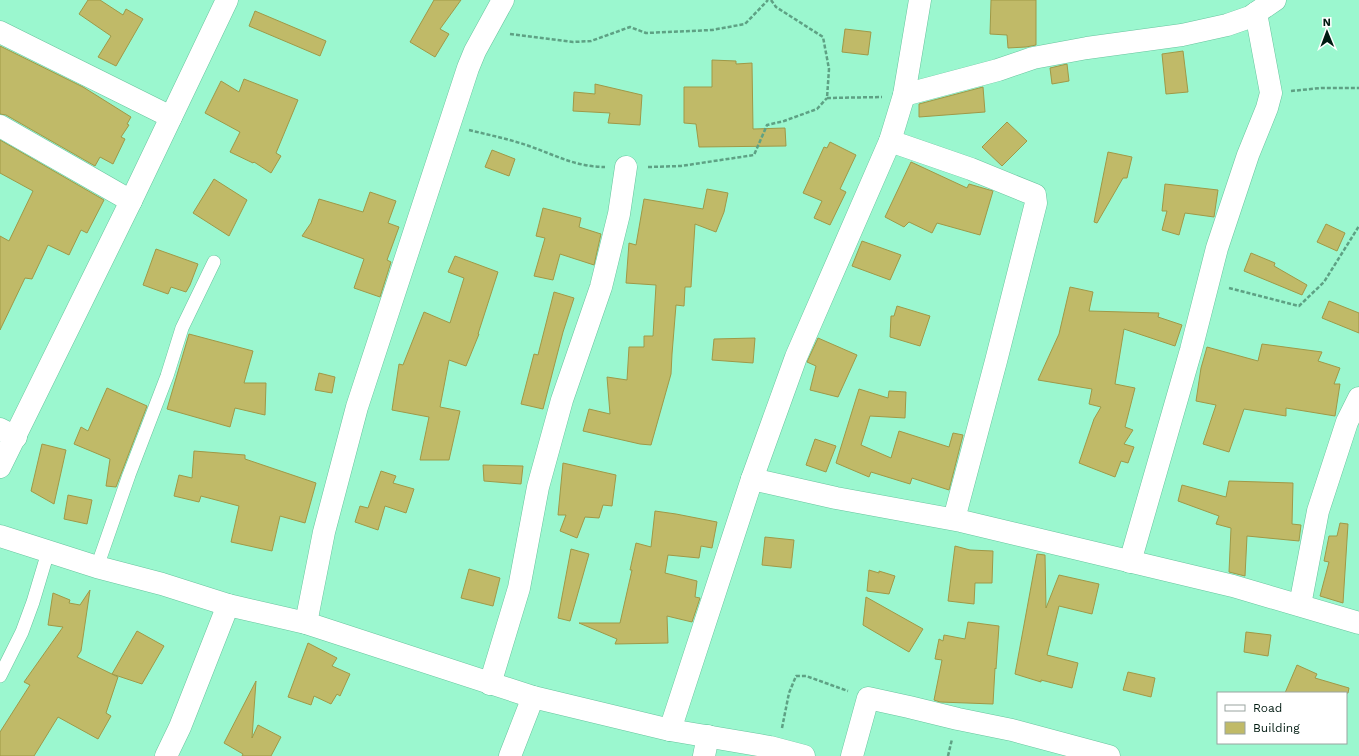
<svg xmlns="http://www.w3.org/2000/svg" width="1359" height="756" font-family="'Work Sans',sans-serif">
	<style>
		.building { fill: #c0ba68; stroke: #9f9947 }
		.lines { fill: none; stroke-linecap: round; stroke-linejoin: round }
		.service-casing { stroke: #68c49e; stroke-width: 14 }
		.minor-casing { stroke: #68c49e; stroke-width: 23 }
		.tertiary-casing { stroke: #68c49e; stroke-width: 23 }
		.path { stroke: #5ea184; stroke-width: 2.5; stroke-dasharray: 4 2; stroke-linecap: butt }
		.service { stroke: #fff; stroke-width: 13 }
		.minor { stroke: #fff; stroke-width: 22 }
		.tertiary { stroke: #fff; stroke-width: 22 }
	</style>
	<rect width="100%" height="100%" fill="#9bf7cf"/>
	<!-- building -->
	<g class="building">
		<polygon points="88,0 100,0 123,15 126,9 143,19 116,66 98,57 111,36 79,14"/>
		<polygon points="434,0 461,0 440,29 449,34 435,57 410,42"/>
		<polygon points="991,0 1036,0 1036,45 1026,47 1008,48 1007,35 990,34"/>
		<polygon points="255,11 326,41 320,56 249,26"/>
		<polygon points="845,29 871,32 868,55 842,52"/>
		<polygon points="0,46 83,87 131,117 127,124 129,125 121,137 125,139 113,164 100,157 95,166 6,115 0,114"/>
		<polygon points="1183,51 1188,92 1166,94 1162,54"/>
		<polygon points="712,60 736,61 736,64 752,63 753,129 785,128 786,146 699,147 696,124 684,123 684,87 712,87"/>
		<polygon points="1067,64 1069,81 1052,84 1050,68"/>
		<polygon points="244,79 298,100 276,153 281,156 271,173 254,162 253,163 230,152 240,132 205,113 221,81 239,92"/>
		<polygon points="595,84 642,95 640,125 608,123 610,113 573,111 574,92 595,94"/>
		<polygon points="983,87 985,112 919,117 919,104"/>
		<polygon points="1007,122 1027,141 1002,166 982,147"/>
		<polygon points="0,140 104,200 87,233 81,230 69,255 48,245 32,279 25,278 0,330 0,236 9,241 33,191 0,173"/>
		<polygon points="830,142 856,155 840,189 846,192 830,225 814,218 822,201 803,193 824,147 827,148"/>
		<polygon points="492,150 515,159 509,176 485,167"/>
		<polygon points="1108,152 1132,157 1127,178 1123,178 1097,223 1094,222"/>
		<polygon points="911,162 967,188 969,184 993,191 980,235 937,223 932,233 909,222 904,227 885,217"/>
		<polygon points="214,179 247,200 229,236 193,213"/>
		<polygon points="1165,184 1218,190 1214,217 1185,213 1179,235 1162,230 1167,211 1162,211"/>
		<polygon points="707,189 728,193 724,212 716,232 695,224 691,287 685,287 684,306 676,305 672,354 671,374 651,445 640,444 583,431 589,409 610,414 607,377 627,380 629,347 644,347 644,336 653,336 656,285 626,283 629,243 636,245 644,199 703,209"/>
		<polygon points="370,192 396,201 388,223 399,227 387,260 391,262 380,297 354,288 364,259 302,236 311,223 319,199 363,212"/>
		<polygon points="543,208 581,218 579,227 601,234 594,265 560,254 553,280 534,276 545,238 536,236"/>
		<polygon points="1326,224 1345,233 1337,251 1317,242"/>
		<polygon points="862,241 901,255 890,280 852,266"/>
		<polygon points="156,249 198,264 190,285 186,292 171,287 168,294 143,285"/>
		<polygon points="1251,253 1275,263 1274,266 1307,285 1302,295 1244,271"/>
		<polygon points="455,256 498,272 478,334 479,334 466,366 449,360 440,407 460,411 449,460 420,460 429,417 392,410 399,364 403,365 424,312 450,323 464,278 448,272"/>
		<polygon points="1070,287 1093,292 1089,311 1159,313 1158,317 1182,325 1175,346 1124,329 1115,384 1135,388 1125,427 1133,430 1124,444 1134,447 1128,463 1121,461 1115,477 1079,463 1094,419 1101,407 1089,404 1092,389 1038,380 1059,334"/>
		<polygon points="554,292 574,298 563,332 543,409 521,404 534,354 538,355"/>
		<polygon points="1329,301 1359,313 1359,333 1322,318"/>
		<polygon points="897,306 930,316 920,346 890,337 891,316 894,316"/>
		<polygon points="189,334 253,351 244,383 266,383 265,415 235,408 230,427 167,409"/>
		<polygon points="755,338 753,363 712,360 714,339"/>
		<polygon points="818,338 857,355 838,397 810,390 816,366 807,362"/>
		<polygon points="1262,344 1322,352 1318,361 1340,368 1334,384 1340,384 1335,416 1286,408 1286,416 1244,409 1229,452 1203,444 1216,405 1196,401 1201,368 1207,347 1258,361"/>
		<polygon points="319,373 335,377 332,393 315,390"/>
		<polygon points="107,388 147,406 116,487 106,486 110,459 74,444 81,427 88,431"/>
		<polygon points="859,389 888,398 889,391 906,392 905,418 870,416 861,445 891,458 899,431 949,447 953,433 963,435 949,490 912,478 910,484 871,472 869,477 836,463"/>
		<polygon points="815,439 836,446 826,472 806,465"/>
		<polygon points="42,444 66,450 54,504 31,491"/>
		<polygon points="194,451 245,455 245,459 316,483 305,523 280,516 272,551 231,542 239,506 201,496 199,502 174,496 179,475 192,478"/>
		<polygon points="563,463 616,475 612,506 603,505 599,518 585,517 577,538 560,531 566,515 558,515"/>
		<polygon points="483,465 523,466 521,484 484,481"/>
		<polygon points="381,471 396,476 393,483 414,489 406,513 385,506 378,530 355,522 360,506 368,508"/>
		<polygon points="1229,481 1293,483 1292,524 1301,525 1299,541 1247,536 1245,576 1229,572 1231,528 1216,524 1219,516 1178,501 1182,485 1226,497"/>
		<polygon points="68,495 92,500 87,524 64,519"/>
		<polygon points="655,511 676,514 717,522 712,548 701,546 699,558 668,555 665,573 697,581 695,597 700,598 692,622 667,616 668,643 615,644 617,639 579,623 620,623 632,570 630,570 636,543 651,547"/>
		<polygon points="1340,523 1348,524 1343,603 1320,596 1329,562 1324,561 1329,536 1337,536"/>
		<polygon points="765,537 794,540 791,568 762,565"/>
		<polygon points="955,546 970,550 993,551 992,583 975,583 974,604 948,601"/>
		<polygon points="571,549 589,554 570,621 558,618"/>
		<polygon points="1037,554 1045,555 1046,608 1059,575 1099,584 1092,614 1059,606 1047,655 1078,663 1072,688 1041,680 1041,682 1015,674"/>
		<polygon points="469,569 500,578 493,606 461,598"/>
		<polygon points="869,570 879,573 879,571 895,576 889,594 867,591"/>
		<polygon points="90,590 81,651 77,657 118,677 106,713 111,716 98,739 58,717 34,756 0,756 0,732 30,685 24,682 63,627 48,625 53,593 70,600 69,603 80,605"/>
		<polygon points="866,597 923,629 909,652 863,625"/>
		<polygon points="968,622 999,626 996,669 995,668 993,704 940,702 934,700 942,660 935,659 939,639 943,641 944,635 965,639"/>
		<polygon points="137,631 164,646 142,684 112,674"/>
		<polygon points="1246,632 1271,635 1268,656 1244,652"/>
		<polygon points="308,643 337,658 332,666 350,674 340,696 337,694 331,704 314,696 311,705 288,697"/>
		<polygon points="1297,665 1317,674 1315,678 1349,688 1348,693 1285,693"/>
		<polygon points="1128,672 1155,678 1151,697 1123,690"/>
		<polygon points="256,681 252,738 258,725 281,737 271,756 242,756 243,754 224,743"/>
	</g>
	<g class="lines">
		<defs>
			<g id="service">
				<polyline points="97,567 129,475 167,376 182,328 214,262"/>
				<polyline points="0,676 22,632 33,602 48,552"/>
			</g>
			<g id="minor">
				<polyline points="0,32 171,117"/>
				<polyline points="904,95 998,70 1033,58 1087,48 1182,35 1227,25 1250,17 1275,0"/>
				<polyline points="0,126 131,201"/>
				<polyline points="890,141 971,169 1035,195 1036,203 996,361 954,519"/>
				<polyline points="0,429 16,437"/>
				<polyline points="752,479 836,498 961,521 1233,586 1359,623"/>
				<polyline points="1130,562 1191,350 1217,248 1248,155 1267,108 1271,93 1256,13"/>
				<polyline points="1300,605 1318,511 1347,422 1359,398"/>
				<polyline points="306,623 324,532 357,407 468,68 475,51 503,0"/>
				<polyline points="490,684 519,588 538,487 562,400 601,287 619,214 626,167"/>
				<polyline points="670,730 752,479 796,357 890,141 904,95 920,0"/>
				<polyline points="166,756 180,727 228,605"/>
				<polyline points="510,756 533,697"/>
				<polyline points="704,756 708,736"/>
				<polyline points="852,756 868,698 909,707 958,719 1012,730 1109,756"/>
			</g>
			<g id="tertiary">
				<polyline points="0,467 131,201 227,0"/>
				<polyline points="0,536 97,567 162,584 228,605 306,623 533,697 670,730 770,747 804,756"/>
			</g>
		</defs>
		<!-- service casing -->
		<use href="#service" class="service-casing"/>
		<!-- minor casing -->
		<use href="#minor" class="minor-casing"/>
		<!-- tertiary casing -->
		<use href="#tertiary" class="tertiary-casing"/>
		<!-- path -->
		<g class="path">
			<polyline points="771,0 776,7 823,37 829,69 827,98 882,97"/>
			<polyline points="510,34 573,42 591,41 630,27 646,33 712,30 745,24 768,0"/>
			<polyline points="1291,91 1321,88 1359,88"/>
			<path d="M 469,130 C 489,135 509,139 529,146 C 555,155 576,167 605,167"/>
			<polyline points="648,167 681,166 754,155 767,125 784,121 817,109 827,98"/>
			<polyline points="1229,288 1299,306 1324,282 1359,226"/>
			<polyline points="782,728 789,693 796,676 806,676 848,691"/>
			<polyline points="948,756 952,739"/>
		</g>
		<!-- service -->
		<use href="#service" class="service"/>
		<!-- minor -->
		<use href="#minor" class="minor"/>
		<!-- tertiary -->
		<use href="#tertiary" class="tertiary"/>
	</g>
	<!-- legend -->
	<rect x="1217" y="692" width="130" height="52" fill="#ffffff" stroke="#99a4a0"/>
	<rect x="1225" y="705" width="20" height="6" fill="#ffffff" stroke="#99a4a0"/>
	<text x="1253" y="712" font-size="12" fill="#001b11">Road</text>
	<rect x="1225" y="722" width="20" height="12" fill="#c0ba68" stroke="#99a4a0"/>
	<text x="1253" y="732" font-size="12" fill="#001b11">Building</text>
	<!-- north arrow -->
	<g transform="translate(1327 32) rotate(359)" stroke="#ffffff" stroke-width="3" paint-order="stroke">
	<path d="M0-3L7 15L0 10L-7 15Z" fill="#001b11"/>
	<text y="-6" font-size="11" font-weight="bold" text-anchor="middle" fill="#001b11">N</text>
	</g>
</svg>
